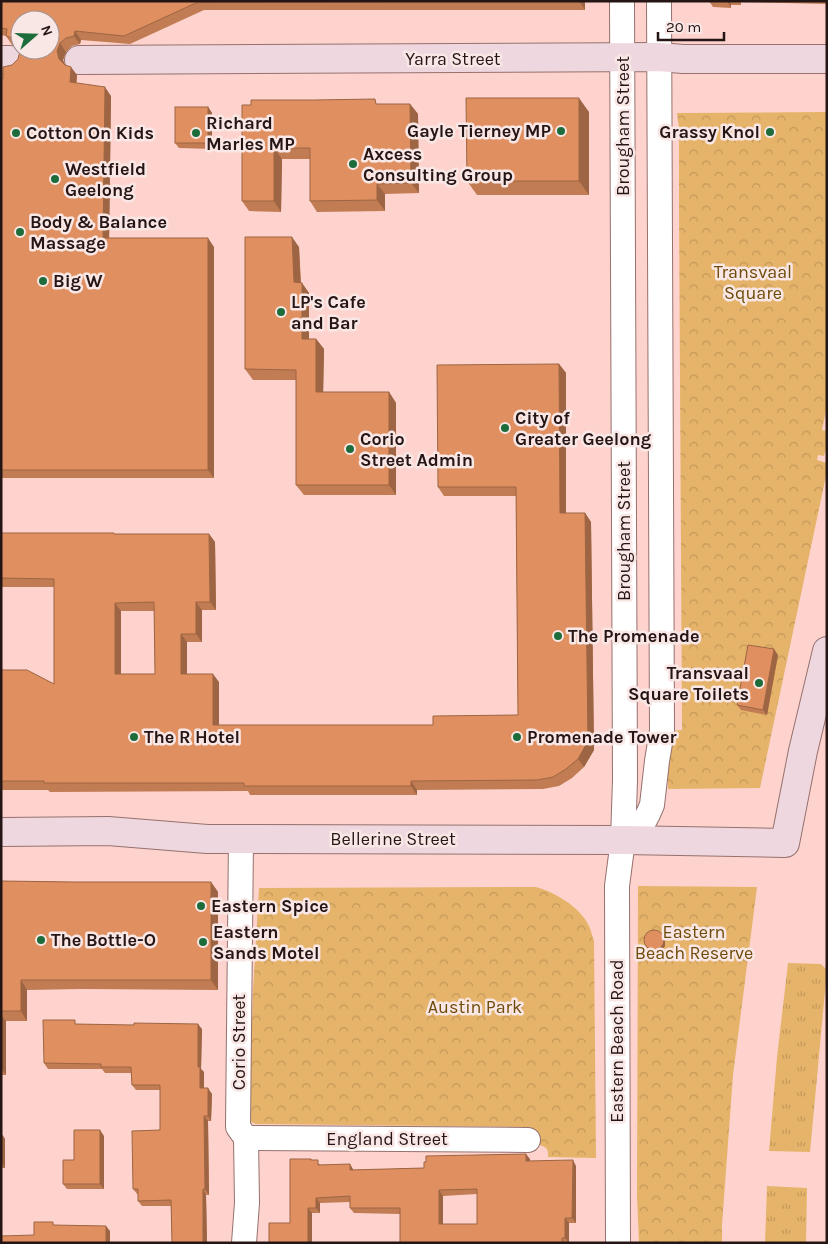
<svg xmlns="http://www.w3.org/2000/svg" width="828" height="1244" font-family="Karla,sans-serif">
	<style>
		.grass { fill: url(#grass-tufts) }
		.park { fill: url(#park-crowns) }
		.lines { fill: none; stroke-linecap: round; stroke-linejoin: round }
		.street-casing { stroke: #96716d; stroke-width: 26 }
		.secondary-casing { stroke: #96716d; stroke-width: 30 }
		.street { stroke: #fff; stroke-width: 24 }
		.secondary { stroke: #eed7de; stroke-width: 28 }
		.wall { fill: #c17c53; fill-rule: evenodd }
		.shaded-wall { fill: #9d6543 }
		.building { fill: #e09060; stroke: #9d6543; fill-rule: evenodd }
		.poi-dot { fill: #1d6c3b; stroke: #f9e7e5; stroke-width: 2 }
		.labels { text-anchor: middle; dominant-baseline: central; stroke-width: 5; stroke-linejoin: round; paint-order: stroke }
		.street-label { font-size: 18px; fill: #251615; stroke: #f9e7e5 }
		.poi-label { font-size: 18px; font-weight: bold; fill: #251615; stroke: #f9e7e5; text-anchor: start }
		.park-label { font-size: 18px; fill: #6e4b09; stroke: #f9e7e5 }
	</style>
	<defs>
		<pattern id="grass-tufts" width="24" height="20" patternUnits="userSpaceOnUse" patternTransform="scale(1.25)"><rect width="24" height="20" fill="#e5b369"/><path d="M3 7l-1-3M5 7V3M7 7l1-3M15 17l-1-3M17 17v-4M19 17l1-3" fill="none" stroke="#c4995a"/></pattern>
		<pattern id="park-crowns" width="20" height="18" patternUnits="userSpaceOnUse" patternTransform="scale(1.25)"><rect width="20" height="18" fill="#e5b369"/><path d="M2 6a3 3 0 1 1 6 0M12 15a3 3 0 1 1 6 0" fill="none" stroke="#c4995a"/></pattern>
	</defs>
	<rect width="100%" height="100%" fill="#fed3ce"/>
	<!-- grass -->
	<g class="grass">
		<polygon points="788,963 821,964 827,970 810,1152 769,1151 777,1057"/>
		<polygon points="767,1186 807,1188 806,1243 765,1243"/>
	</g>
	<!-- park -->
	<g class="park">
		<polygon points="827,112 827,406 822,430 827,431 827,445 824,456 818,455 817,460 827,463 827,471 760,788 668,789 668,733 670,731 682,730 679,204 679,128 677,113"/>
		<polygon points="638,886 757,887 733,1075 722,1225 722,1243 639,1243 637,1196"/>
		<path d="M 536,887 C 556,893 579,906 589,926 C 591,930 592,936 594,941 L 596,1158 L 548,1157 C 549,1146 544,1147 536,1144 L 532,1138 L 529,1127 L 525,1127 L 256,1124 L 251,1122 L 249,1119 L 253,991 L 259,888 Z"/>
	</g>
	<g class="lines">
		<defs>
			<g id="street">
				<polyline points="241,839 238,1127 246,1138 247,1203 244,1243"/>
				<polyline points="623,840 641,827 648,814 652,805 657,761 662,731 659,1"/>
				<polyline points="246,1138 528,1140"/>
				<polyline points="618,1243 617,886 623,840 625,780 622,1"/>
			</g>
			<g id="secondary">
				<polyline points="1,60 10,60"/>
				<polyline points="79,60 659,57 683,59 827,59"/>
				<polyline points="1,832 108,831 207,839 623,840 785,843 803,751 827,651"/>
			</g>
		</defs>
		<!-- street casing -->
		<use href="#street" class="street-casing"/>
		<!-- secondary casing -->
		<use href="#secondary" class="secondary-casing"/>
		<!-- street -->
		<use href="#street" class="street"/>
		<!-- secondary -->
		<use href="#secondary" class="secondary"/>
	</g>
	<!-- wall -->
	<g class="wall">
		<polygon points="1,1 585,1 585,10 204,10 130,44 81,40 80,44 72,46 66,52 63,60 65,64 77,75 76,83 111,96 109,238 214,247 214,478 1,478 1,79 3,79 12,65 18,59 20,51 18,47 12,45 6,36 1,35"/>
		<polygon points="709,1 827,1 827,4 741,2 741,5 731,5 731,8 713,7"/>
		<polygon points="410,104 418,114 419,193 385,194 385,211 317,212 310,201 310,159 282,159 281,212 249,211 242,201 251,105"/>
		<polygon points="208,107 212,113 212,149 179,148 175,143"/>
		<polygon points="589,112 589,195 477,195 467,181"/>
		<polygon points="299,247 301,282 309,293 309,339 316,339 324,349 323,392 389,392 396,403 396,495 304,495 296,485 296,380 253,380 245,369"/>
		<path d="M 559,364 L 566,373 L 566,513 L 585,513 L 591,522 L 594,750 L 584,767 L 572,778 L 559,786 L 543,789 L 417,790 L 417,795 L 250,795 L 248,791 L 50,792 L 48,790 L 1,790 L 1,670 L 54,684 L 54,587 L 1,587 L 1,533 L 115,534 L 209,534 L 215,542 L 216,610 L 202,610 L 202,642 L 187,642 L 187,674 L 219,682 L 219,725 L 433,725 L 518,715 L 516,496 L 444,496 L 438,487 ZM 121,611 L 154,611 L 155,674 L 121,674 Z"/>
		<polygon points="778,655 767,715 741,710 737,705"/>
		<polygon points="1,881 74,882 211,882 218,892 218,990 81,989 27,990 27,1021 6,1021 6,1075 1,1075"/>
		<polygon points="665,939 665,946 660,952 652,952 645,944"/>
		<polygon points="78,1024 202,1029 201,1069 204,1072 204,1088 212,1094 211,1121 208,1121 209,1195 206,1195 207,1243 172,1243 171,1206 142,1206 138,1201 138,1195 133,1189 160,1130 160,1090 136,1090 132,1085 131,1073 105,1073 102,1069 48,1069 44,1063"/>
		<polygon points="1,1133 5,1139 5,1168 1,1168"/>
		<polygon points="104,1136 104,1189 67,1189 63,1184 74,1160"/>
		<path d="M 526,1154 L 530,1161 L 576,1166 L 576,1223 L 569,1223 L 569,1243 L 400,1243 L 400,1214 L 354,1213 L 350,1208 L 350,1202 L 320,1203 L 320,1213 L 312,1213 L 290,1223 L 311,1159 L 312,1160 L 321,1165 L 353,1170 L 424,1168 ZM 477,1194 L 477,1224 L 443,1224 L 443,1196 Z"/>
	</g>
	<!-- shaded-wall -->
	<g class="shaded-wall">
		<polygon points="579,1 585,1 585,10"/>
		<polygon points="727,1 729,1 731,5 731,8"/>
		<polygon points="75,31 81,40 80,44 74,36"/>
		<polygon points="60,43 66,52 63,60 65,67 59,59 57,51"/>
		<polygon points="71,67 77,75 76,90 70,82"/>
		<polygon points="105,87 111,96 109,246 103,238"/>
		<polygon points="579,98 589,112 589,195 579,181"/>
		<polygon points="410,104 418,114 419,193 411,183"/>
		<polygon points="208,107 212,113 212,149 208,143"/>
		<polygon points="274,148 282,159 281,212 274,201"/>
		<polygon points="377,184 385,194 385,211 377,200"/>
		<polygon points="292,237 299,247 301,292 294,282"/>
		<polygon points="208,238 214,247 214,478 208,470"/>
		<polygon points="302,283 309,293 309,349 302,339"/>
		<polygon points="316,339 324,349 323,402 316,392"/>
		<polygon points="559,364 566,373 566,522 560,513"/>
		<polygon points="389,392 396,403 396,495 389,485"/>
		<polygon points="585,513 591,522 594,750 584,767 578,759"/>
		<polygon points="209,534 215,542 216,610 210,602"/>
		<polygon points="196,602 202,610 202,642 196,634"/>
		<polygon points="115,603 121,611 121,682 115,674"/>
		<polygon points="181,634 187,642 187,682 181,674"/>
		<polygon points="774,649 778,655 767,715 763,710"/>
		<polygon points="213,674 219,682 219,734 213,725"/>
		<polygon points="411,781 417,790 417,795 411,786"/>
		<polygon points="211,882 218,892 218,990 211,980"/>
		<polygon points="663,936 665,939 665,946 660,952 658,949"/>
		<polygon points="21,980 27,990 27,1021 21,1011"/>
		<polygon points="1,1015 6,1021 6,1075 1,1068"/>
		<polygon points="198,1024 202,1029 201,1069 204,1072 204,1094 200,1088 198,1067"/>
		<polygon points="208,1088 212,1094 211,1121 208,1116"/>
		<polygon points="204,1116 208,1121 209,1195 205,1189"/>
		<polygon points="100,1130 104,1136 104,1189 100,1184"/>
		<polygon points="1,1133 5,1139 5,1168 1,1162"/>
		<polygon points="526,1154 530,1159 530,1166 526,1161"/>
		<polygon points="573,1160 576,1166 576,1223 572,1218"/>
		<polygon points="350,1164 353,1169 353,1175 350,1170"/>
		<polygon points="203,1189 206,1195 207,1243 203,1243"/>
		<polygon points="439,1190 443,1196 443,1230 439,1224"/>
		<polygon points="316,1198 320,1203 320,1213 316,1208"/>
		<polygon points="308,1208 312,1213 312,1243 308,1243"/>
		<polygon points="565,1218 569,1223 569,1243 565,1238"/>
		<polygon points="106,1226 110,1231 110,1243 106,1243"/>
	</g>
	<!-- building -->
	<g class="building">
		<path d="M 1,1 L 579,1 L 198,2 L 124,36 L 75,31 L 74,36 L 66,38 L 60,43 L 57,51 L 59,59 L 65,65 L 71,67 L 70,82 L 105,87 L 103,238 L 208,238 L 208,470 L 1,470 L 1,79 L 3,79 L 3,67 L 12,65 L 18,59 L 20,51 L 17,43 L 12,38 L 6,36 L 7,29 L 1,28 ZM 20,20 L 50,20 L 50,50 L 20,50 Z"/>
		<polygon points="466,98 579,98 579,181 467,181"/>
		<polygon points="375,99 376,104 410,104 411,183 377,184 377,200 310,201 310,148 274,148 274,201 242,201 242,105 251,105 251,100 314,100"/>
		<rect x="175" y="107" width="33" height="36"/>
		<polygon points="245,237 292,237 294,282 302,283 302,339 316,339 316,392 389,392 389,485 296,485 296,370 245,369"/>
		<path d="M 559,364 L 560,513 L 585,513 L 588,741 L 578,759 L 566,769 L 553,777 L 537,780 L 411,781 L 411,786 L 244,786 L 244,783 L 44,783 L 44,781 L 1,781 L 1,670 L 27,670 L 54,684 L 54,579 L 1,578 L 1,533 L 114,533 L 114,534 L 209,534 L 210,602 L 196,602 L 196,634 L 181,634 L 181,674 L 213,674 L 213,725 L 433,725 L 433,716 L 518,715 L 516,487 L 438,487 L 437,365 ZM 154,602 L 155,674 L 115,674 L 115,603 Z"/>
		<polygon points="748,645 774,649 763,710 737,705"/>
		<polygon points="1,881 74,882 211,882 211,980 21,980 21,1011 1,1011"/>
		<circle cx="654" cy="940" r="10"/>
		<polygon points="43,1020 75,1020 75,1024 134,1025 134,1023 198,1024 198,1067 200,1067 200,1088 208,1088 208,1116 204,1116 205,1189 203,1189 203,1243 172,1243 171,1200 138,1201 138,1189 133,1189 132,1131 160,1130 160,1085 132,1085 131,1067 101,1067 101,1064 44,1063"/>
		<polygon points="74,1130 100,1130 100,1184 63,1184 63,1160 74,1160"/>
		<path d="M 526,1154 L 526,1161 L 573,1160 L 572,1218 L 565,1218 L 565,1238 L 562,1238 L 562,1243 L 400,1243 L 400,1208 L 350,1208 L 350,1196 L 316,1198 L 316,1208 L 308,1208 L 308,1243 L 269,1243 L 269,1223 L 290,1223 L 290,1159 L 311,1159 L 311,1160 L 318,1160 L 318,1165 L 350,1164 L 350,1170 L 424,1168 L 424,1162 L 426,1162 L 426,1156 ZM 477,1189 L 477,1224 L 439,1224 L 439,1190 Z"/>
		<polygon points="34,1222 53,1222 53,1225 106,1226 106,1243 1,1243 1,1236 34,1235"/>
	</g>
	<!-- markers -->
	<g class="poi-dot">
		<circle cx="561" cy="131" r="5"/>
		<circle cx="770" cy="132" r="5"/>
		<circle cx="16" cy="133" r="5"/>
		<circle cx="196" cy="133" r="5"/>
		<circle cx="353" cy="164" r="5"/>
		<circle cx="55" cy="179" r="5"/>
		<circle cx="20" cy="232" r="5"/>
		<circle cx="43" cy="281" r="5"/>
		<circle cx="281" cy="312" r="5"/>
		<circle cx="505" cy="428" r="5"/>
		<circle cx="350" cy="449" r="5"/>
		<circle cx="558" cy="636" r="5"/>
		<circle cx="759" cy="683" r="5"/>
		<circle cx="134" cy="737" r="5"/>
		<circle cx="517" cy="737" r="5"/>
		<circle cx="201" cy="906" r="5"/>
		<circle cx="41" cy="940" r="5"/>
		<circle cx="203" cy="942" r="5"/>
	</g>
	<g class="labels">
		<!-- street labels -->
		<g class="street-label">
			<text x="453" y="59">Yarra Street</text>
			<text transform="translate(623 126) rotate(-90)">Brougham Street</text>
			<text transform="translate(624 531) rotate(-90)">Brougham Street</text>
			<text x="393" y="839">Bellerine Street</text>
			<text transform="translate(617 1041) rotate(-90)">Eastern Beach Road</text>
			<text transform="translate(239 1042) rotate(-90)">Corio Street</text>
			<text x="387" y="1139">England Street</text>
		</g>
		<!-- poi labels -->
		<g class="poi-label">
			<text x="206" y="123">Richard<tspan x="206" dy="21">Marles MP</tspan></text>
			<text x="551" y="131" text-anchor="end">Gayle Tierney MP</text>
			<text x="760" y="132" text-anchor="end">Grassy Knol</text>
			<text x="26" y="133">Cotton On Kids</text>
			<text x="363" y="154">Axcess<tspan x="363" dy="21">Consulting Group</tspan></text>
			<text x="65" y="169">Westfield<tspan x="65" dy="21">Geelong</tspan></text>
			<text x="30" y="222">Body &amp; Balance<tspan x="30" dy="21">Massage</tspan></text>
			<text x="53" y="281">Big W</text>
			<text x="291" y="302">LP's Cafe<tspan x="291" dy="21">and Bar</tspan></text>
			<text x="515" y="418">City of<tspan x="515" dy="21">Greater Geelong</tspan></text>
			<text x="360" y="439">Corio<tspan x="360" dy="21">Street Admin</tspan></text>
			<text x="568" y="636">The Promenade</text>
			<text x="749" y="673" text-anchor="end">Transvaal<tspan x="749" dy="21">Square Toilets</tspan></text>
			<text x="144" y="737">The R Hotel</text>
			<text x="527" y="737">Promenade Tower</text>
			<text x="211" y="906">Eastern Spice</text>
			<text x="213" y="932">Eastern<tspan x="213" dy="21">Sands Motel</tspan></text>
			<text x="51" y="940">The Bottle-O</text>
		</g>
		<!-- park labels -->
		<g class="park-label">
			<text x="753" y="272">Transvaal<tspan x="753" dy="21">Square</tspan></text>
			<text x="694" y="932">Eastern<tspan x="694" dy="21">Beach Reserve</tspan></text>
			<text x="475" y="1007">Austin Park</text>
		</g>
	</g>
	<!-- border -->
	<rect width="828" height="1244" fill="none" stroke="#251615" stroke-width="5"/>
	<!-- north arrow -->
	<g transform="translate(35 35) rotate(70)"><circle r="24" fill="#f9e7e5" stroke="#a49392"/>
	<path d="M0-4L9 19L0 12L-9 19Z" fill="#1d6c3b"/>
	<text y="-8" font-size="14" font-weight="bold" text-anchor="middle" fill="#251615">N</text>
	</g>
	<!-- scale -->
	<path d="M658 32v8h66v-8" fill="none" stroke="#251615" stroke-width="2.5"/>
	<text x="666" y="32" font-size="15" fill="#251615" stroke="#f9e7e5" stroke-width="4" paint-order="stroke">20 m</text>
</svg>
